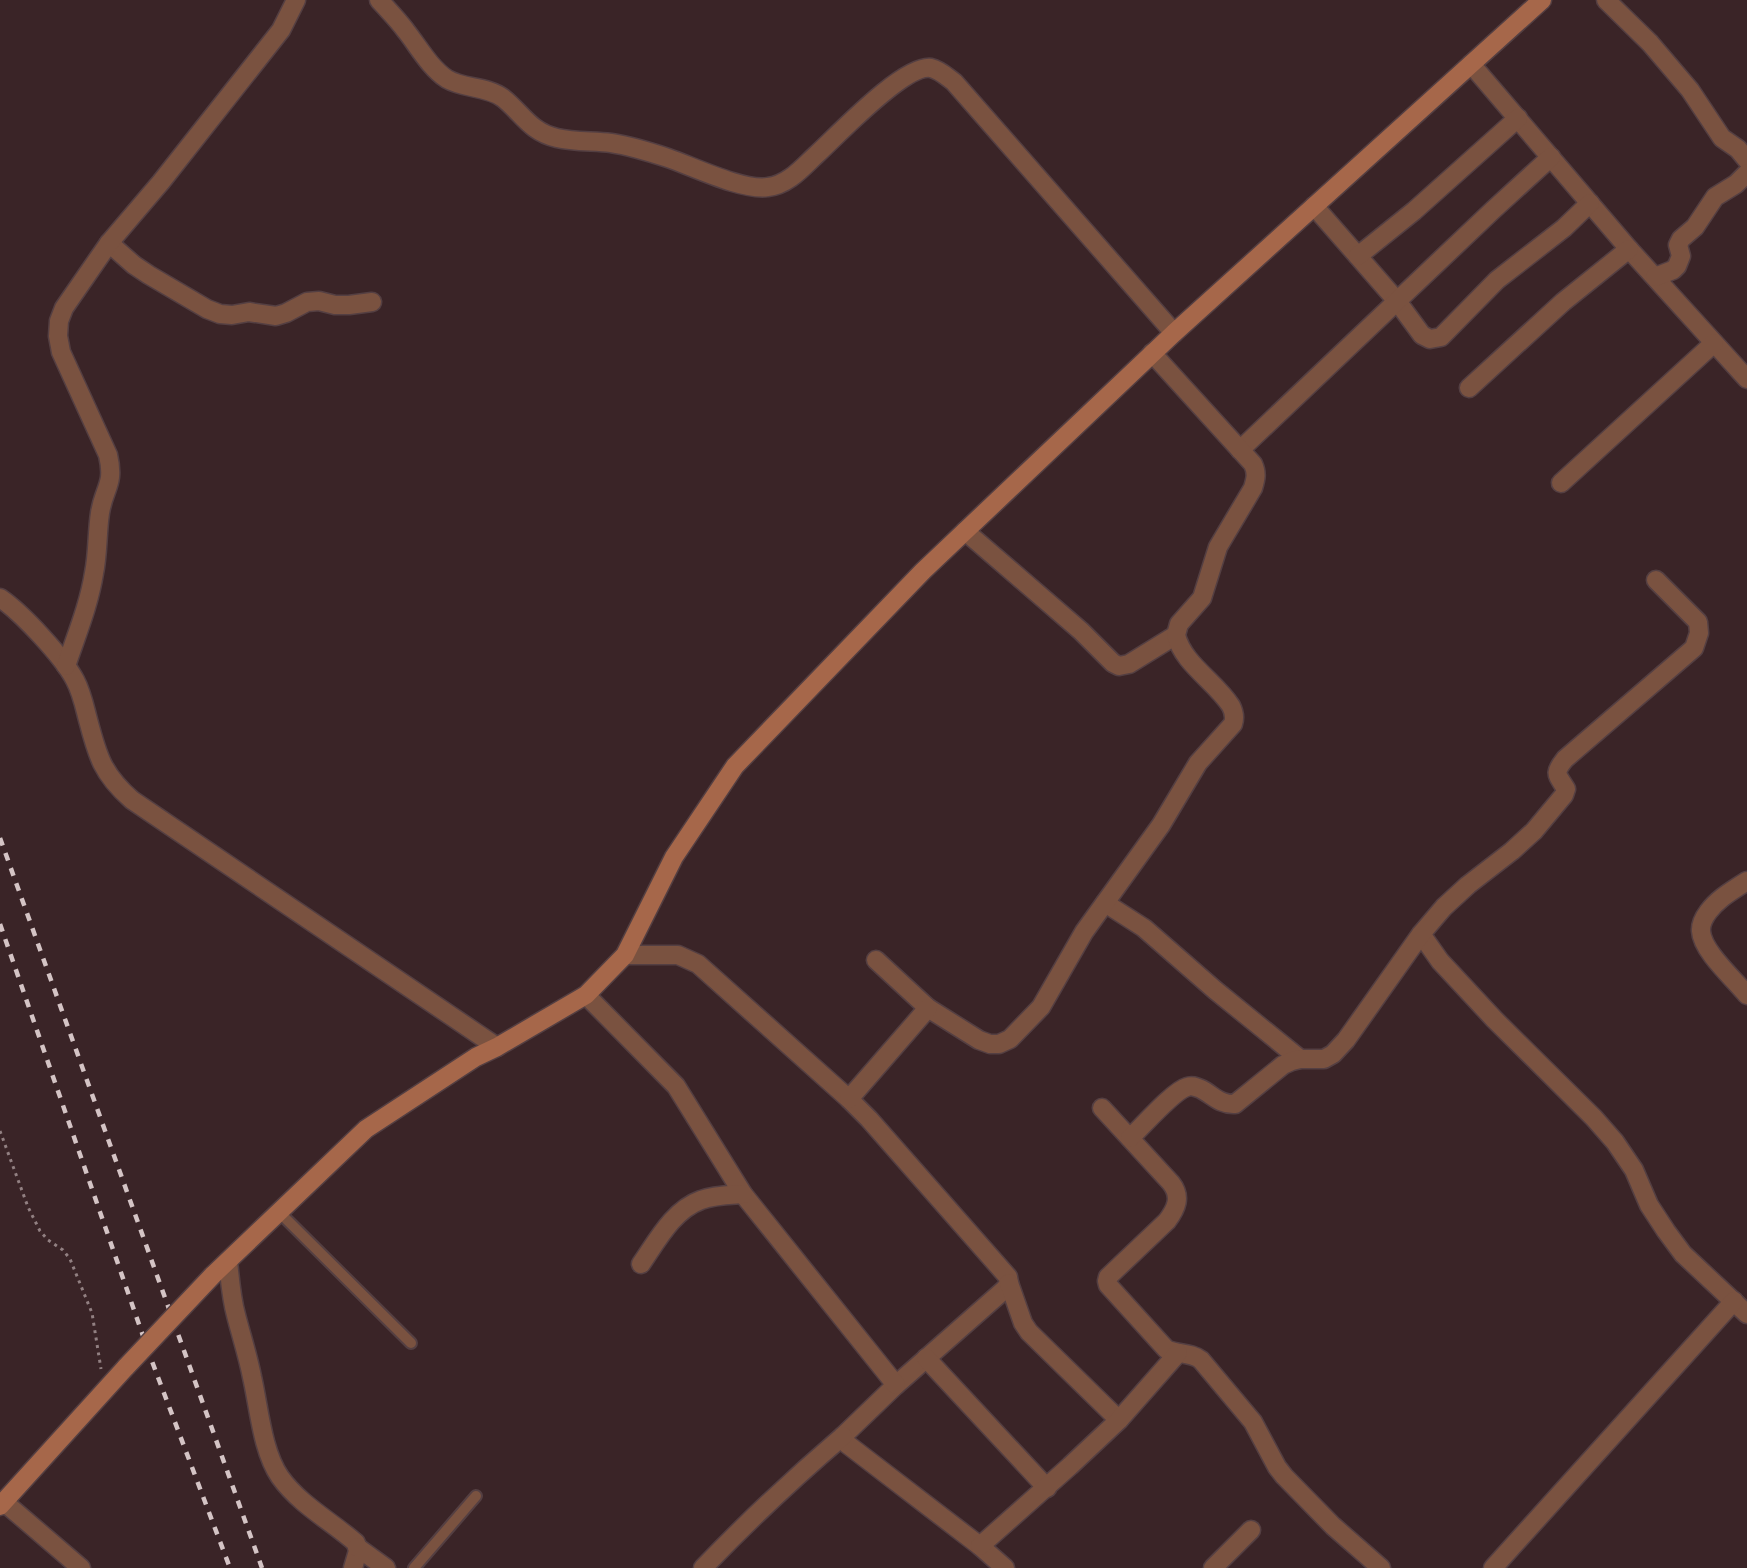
<svg xmlns="http://www.w3.org/2000/svg" width="1747" height="1568" font-family="Barlow,sans-serif">
	<style>
		.lines { fill: none; stroke-linecap: round; stroke-linejoin: round }
		.lane-casing { stroke: #543f42; stroke-width: 14 }
		.street-casing { stroke: #543f42; stroke-width: 21 }
		.secondary-casing { stroke: #543f42; stroke-width: 21 }
		.path { stroke: #928082; stroke-width: 3; stroke-dasharray: 3 4.5; stroke-linecap: butt }
		.lane { stroke: #7a5240; stroke-width: 10 }
		.street { stroke: #7a5240; stroke-width: 18 }
		.secondary { stroke: #a6674a; stroke-width: 18 }
		.rail { stroke: #d4c4c5; stroke-width: 4.5; stroke-dasharray: 8 8; stroke-linecap: butt }
		.secondary-bridge-casing { stroke: #543f42; stroke-width: 21; stroke-linecap: butt }
		.secondary-bridge { stroke: #a6674a; stroke-width: 18 }
	</style>
	<rect width="100%" height="100%" fill="#3a2427"/>
	<g class="lines">
		<defs>
			<g id="lane">
				<polyline points="279,1212 411,1343"/>
				<polyline points="414,1568 476,1496"/>
			</g>
			<g id="street">
				<path d="M 379,0 C 388,10 398,20 406,31 C 418,46 430,68 447,79 C 464,89 487,86 503,98 C 522,113 530,132 557,138 C 574,142 593,141 611,143 C 631,146 650,152 668,158 C 694,167 743,191 768,187 C 788,185 803,167 816,155 C 837,136 904,64 931,68 C 940,70 947,77 954,82 L 1174,333"/>
				<polyline points="1606,0 1650,43 1690,90 1722,138 1738,149 1747,160"/>
				<polyline points="1471,64 1629,249 1747,379"/>
				<polyline points="1314,206 1397,301 1422,335 1430,339 1441,337 1497,280 1564,228 1590,203"/>
				<polyline points="109,243 134,265 149,275 207,309 220,314 232,315 249,312 276,316 286,313 307,302 319,301 335,305 349,305 372,302"/>
				<polyline points="1358,256 1414,211 1518,118"/>
				<polyline points="1655,277 1673,270 1677,266 1681,256 1678,245 1681,239 1695,227 1715,197 1736,184 1747,173"/>
				<polyline points="1469,388 1563,302 1629,249"/>
				<polyline points="1240,450 1493,210 1551,157"/>
				<polyline points="1561,483 1714,343"/>
				<polyline points="965,531 1081,631 1113,663 1119,666 1129,664 1176,635"/>
				<path d="M 0,598 C 22,613 63,657 75,680 C 81,691 84,704 87,716 C 97,754 101,773 132,800 L 497,1047"/>
				<path d="M 66,666 C 76,636 89,605 94,573 C 98,554 97,533 100,513 C 104,487 115,485 108,455 L 61,352 L 58,336 L 59,321 L 64,308 L 109,243 L 161,182 L 281,30 L 296,0"/>
				<path d="M 1747,881 C 1739,886 1731,891 1723,897 C 1714,904 1700,918 1701,931 C 1702,951 1734,979 1747,995"/>
				<polyline points="1105,903 1144,928 1215,990 1300,1059"/>
				<polyline points="1421,934 1440,961 1494,1019 1594,1118 1615,1142 1634,1170 1649,1205 1666,1231 1683,1254 1747,1314"/>
				<polyline points="625,955 678,955 698,964 849,1099 869,1119 1008,1277 1009,1283 1005,1289 896,1385 843,1436 847,1444 980,1546 1005,1568"/>
				<path d="M 876,960 L 928,1008 L 979,1040 L 990,1044 L 999,1044 L 1010,1039 L 1041,1007 L 1084,932 L 1161,825 L 1198,763 L 1233,724 C 1235,718 1234,712 1231,706 C 1215,681 1183,664 1176,635 L 1179,624 L 1202,598 L 1218,547 L 1253,488 C 1256,478 1257,473 1253,464 L 1152,353"/>
				<polyline points="586,995 676,1086 743,1194 896,1385"/>
				<polyline points="849,1099 928,1008"/>
				<path d="M 1102,1108 L 1171,1183 C 1182,1197 1176,1209 1167,1221 L 1108,1277 L 1107,1281 L 1108,1285 L 1166,1349 C 1177,1355 1191,1352 1201,1360 L 1253,1422 L 1277,1467 L 1284,1476 L 1333,1526 L 1381,1568"/>
				<path d="M 1130,1138 C 1142,1127 1173,1091 1187,1087 C 1192,1085 1196,1087 1201,1089 C 1213,1095 1220,1105 1235,1104 L 1283,1065 L 1292,1061 L 1300,1059 L 1324,1059 L 1333,1054 L 1346,1040 L 1421,934 L 1444,907 L 1468,885 L 1512,851 L 1534,831 L 1564,795 L 1566,789 C 1557,774 1553,774 1565,759 L 1694,648 L 1699,633 L 1698,622 L 1656,580"/>
				<path d="M 228,1261 C 230,1279 231,1297 236,1315 C 241,1335 248,1356 252,1377 C 259,1407 262,1451 280,1477 C 300,1505 331,1521 356,1543 L 358,1551 L 353,1568"/>
				<path d="M 641,1264 C 657,1241 673,1210 701,1200 C 714,1195 729,1195 743,1194"/>
				<polyline points="1009,1283 1023,1323 1029,1332 1119,1420"/>
				<polyline points="926,1358 1047,1488"/>
				<polyline points="4,1502 81,1568"/>
				<polyline points="980,1546 1070,1466 1119,1420 1178,1353"/>
				<polyline points="357,1547 386,1568"/>
				<path d="M 703,1568 C 748,1521 794,1478 843,1436"/>
				<polyline points="1213,1568 1251,1530"/>
				<polyline points="1493,1568 1734,1301"/>
			</g>
			<g id="secondary">
				<polyline points="213,1275 366,1129 476,1057 497,1047 586,995 625,955 674,857 735,766 923,571 1174,333 1542,0"/>
				<polyline points="0,1506 126,1367"/>
			</g>
		</defs>
		<!-- lane casing -->
		<use href="#lane" class="lane-casing"/>
		<!-- street casing -->
		<use href="#street" class="street-casing"/>
		<!-- secondary casing -->
		<use href="#secondary" class="secondary-casing"/>
		<!-- path -->
		<polyline class="path" points="0,1131 28,1207 40,1231 48,1240 63,1250 70,1259 92,1313 101,1369"/>
		<!-- lane -->
		<use href="#lane" class="lane"/>
		<!-- street -->
		<use href="#street" class="street"/>
		<!-- secondary -->
		<use href="#secondary" class="secondary"/>
		<!-- rail -->
		<g class="rail">
			<polyline points="0,838 262,1568"/>
			<polyline points="0,924 150,1356 230,1568"/>
		</g>
		<defs>
			<polyline id="secondary-bridge" points="126,1367 213,1275"/>
		</defs>
		<!-- secondary-bridge casing -->
		<use href="#secondary-bridge" class="secondary-bridge-casing"/>
		<!-- secondary-bridge -->
		<use href="#secondary-bridge" class="secondary-bridge"/>
	</g>
</svg>
